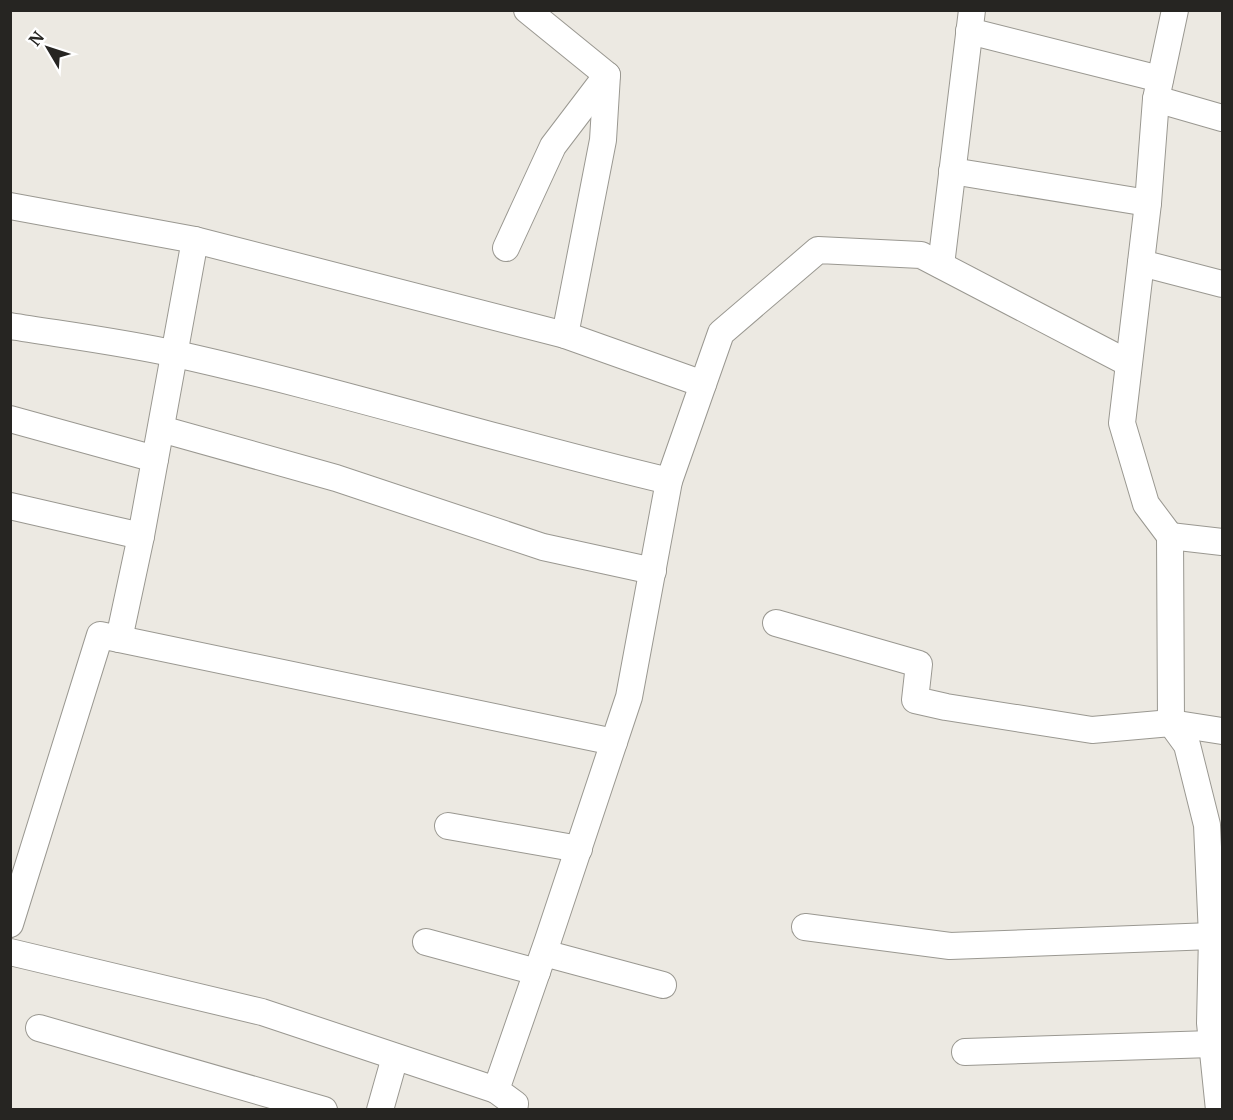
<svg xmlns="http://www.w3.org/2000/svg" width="1233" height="1120" font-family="Merriweather,serif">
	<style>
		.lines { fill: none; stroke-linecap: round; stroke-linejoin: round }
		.minor-casing { stroke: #9a9891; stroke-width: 28 }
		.minor { stroke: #fff; stroke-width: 26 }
	</style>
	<rect width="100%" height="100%" fill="#ece9e2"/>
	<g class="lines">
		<defs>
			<g id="minor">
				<polyline points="527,10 607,75 603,140 565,335"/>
				<polyline points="1175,10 1156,99 1148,203 1122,423 1146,504 1170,536 1171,723 1187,745 1207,825 1212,936 1210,1023 1219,1110"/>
				<polyline points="969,31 1160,79"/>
				<polyline points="1156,99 1222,118"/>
				<polyline points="952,171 1148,203"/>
				<polyline points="10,206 195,240 565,335 703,384"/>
				<polyline points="506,248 553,146 607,75"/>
				<polyline points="1141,263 1222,284"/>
				<polyline points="941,265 972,10"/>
				<path d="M 10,326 C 66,335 122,342 176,354 C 342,391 504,442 669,481"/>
				<polyline points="10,419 155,459"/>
				<polyline points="161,429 336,478 543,547 653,571"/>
				<polyline points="10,506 141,536"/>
				<polyline points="1170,536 1222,542"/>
				<polyline points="776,623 919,664 915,700 946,707 1092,730 1171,723 1222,731"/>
				<polyline points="119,639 141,536 195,240"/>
				<polyline points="448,826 579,849"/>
				<polyline points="10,924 100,635 614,742"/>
				<polyline points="805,927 950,946 1212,936 1222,938"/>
				<polyline points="426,942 537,972"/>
				<polyline points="10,952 262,1012 496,1090"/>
				<polyline points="544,953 663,985"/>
				<polyline points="39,1028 324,1110"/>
				<polyline points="965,1052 1212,1044"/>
				<polyline points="380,1110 395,1057"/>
				<polyline points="514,1110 515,1104 496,1090 548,940 629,697 669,481 721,333 818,250 921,255 1128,363"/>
			</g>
		</defs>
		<!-- minor casing -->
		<use href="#minor" class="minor-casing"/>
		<!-- minor -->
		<use href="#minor" class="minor"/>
	</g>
	<!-- border -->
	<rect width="1233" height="1120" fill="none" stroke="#262522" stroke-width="24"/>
	<!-- north arrow -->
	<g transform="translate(48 48) rotate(309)" stroke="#ffffff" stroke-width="4.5" paint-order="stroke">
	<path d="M0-4.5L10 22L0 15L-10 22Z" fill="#262522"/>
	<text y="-9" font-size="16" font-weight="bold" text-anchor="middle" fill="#262522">N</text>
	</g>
</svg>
